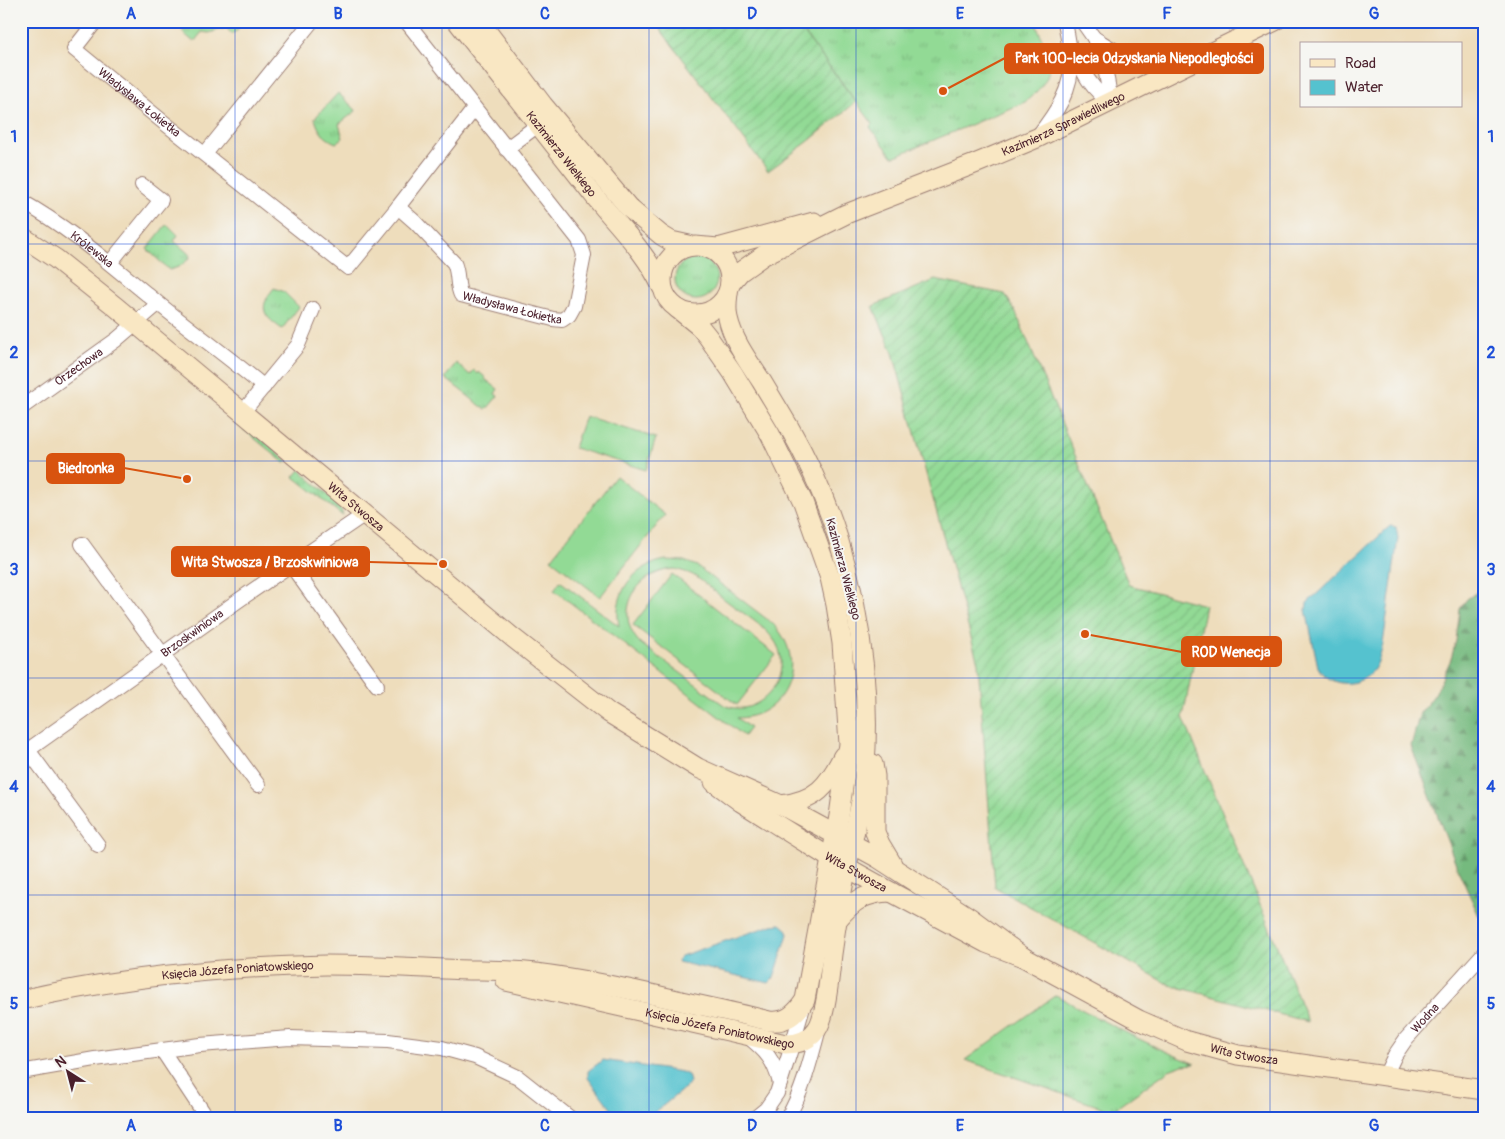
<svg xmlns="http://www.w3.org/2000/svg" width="1505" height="1139" font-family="Pangolin,sans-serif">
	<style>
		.grass { fill: url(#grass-tufts); stroke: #6e7c60 }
		.forest { fill: url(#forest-firs); stroke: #606c54 }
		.garden { fill: url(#garden-furrows); stroke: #6e7c60 }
		.pitch { fill: #92da95; stroke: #6e7c60; fill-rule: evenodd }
		.water { fill: #55c2cf; stroke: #50707d }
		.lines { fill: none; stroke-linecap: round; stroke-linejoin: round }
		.street-casing { stroke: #9c7e74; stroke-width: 16 }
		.secondary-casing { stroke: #9c7e74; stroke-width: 21 }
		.street { stroke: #fff; stroke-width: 14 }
		.secondary { stroke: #f9e7c3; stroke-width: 19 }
		.grid { fill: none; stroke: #1d4ed8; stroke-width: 1; stroke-opacity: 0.55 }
		.labels { text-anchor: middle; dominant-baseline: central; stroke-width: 4; stroke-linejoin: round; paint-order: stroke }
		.street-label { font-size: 12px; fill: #4a1f2b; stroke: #f6f6f2 }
		.leader { fill: none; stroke: #d8530f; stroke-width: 2 }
		.callout-dot { fill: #d8530f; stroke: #f6f6f2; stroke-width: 2 }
		.callout { fill: #d8530f; stroke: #d8530f; stroke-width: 2 }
		.callout-label { font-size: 14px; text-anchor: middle; font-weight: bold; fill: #fff }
		.neatline { fill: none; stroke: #1d4ed8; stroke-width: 2 }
		.grid-label { font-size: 16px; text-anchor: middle; font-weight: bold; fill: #1d4ed8 }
	</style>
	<defs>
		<pattern id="grass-tufts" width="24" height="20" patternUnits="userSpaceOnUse" patternTransform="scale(1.25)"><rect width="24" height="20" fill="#92da95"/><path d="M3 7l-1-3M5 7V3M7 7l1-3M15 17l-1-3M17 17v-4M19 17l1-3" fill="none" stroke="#7fbb81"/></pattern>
		<pattern id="forest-firs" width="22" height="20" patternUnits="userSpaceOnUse" patternTransform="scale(1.25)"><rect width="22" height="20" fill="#75ba7e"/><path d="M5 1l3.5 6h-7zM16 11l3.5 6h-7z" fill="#629767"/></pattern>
		<pattern id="garden-furrows" width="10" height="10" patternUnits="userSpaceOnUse" patternTransform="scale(1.25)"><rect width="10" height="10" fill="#92da95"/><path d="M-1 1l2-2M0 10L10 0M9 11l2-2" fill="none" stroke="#7fbb81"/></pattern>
	</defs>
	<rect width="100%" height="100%" fill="#f6f6f2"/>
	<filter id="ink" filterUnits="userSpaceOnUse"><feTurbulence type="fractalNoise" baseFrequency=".02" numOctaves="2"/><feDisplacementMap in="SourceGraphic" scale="10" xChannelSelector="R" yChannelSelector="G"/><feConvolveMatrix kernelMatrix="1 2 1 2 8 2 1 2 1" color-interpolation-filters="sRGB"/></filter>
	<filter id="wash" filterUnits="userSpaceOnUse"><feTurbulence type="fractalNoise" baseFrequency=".0096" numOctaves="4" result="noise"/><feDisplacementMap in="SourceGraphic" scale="20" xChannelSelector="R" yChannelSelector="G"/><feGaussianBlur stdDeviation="1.12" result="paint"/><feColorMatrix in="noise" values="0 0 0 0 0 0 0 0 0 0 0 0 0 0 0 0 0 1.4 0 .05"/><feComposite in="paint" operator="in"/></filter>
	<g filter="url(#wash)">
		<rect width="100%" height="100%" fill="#eeddbc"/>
		<!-- grass -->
		<g class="grass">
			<polygon points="190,21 240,21 238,30 232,34 226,28 209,33 202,32 194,42 182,32"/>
			<path d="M 795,21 L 1035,21 C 1050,59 1061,73 1025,102 L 893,157 L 870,127 L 873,124 Z"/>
			<path d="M 338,93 L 355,109 L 356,111 L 339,124 L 343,138 L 336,143 C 324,138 318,131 315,118 Z"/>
			<polygon points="168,225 178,235 174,241 189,254 190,258 179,267 169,270 147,249 165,226"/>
			<circle cx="696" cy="279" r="21"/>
			<path d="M 274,288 L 284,292 L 299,307 L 282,329 C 264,316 257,309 274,288 Z"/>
			<polygon points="456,363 470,375 474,370 478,374 479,372 486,378 485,379 498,389 495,394 498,396 486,410 445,378"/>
			<polygon points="225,414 233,414 288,461 284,463 282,461"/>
			<polygon points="300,470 340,506 343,516 294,477"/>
			<path d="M 1056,995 C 1101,1021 1147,1044 1195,1064 L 1183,1065 L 1169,1070 L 1112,1111 L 965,1060 Z"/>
		</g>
		<!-- forest -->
		<polygon class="forest" points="1484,587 1484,915 1479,916 1459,872 1411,746 1420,713 1435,694 1451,659 1456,641 1460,609 1467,599"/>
		<!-- garden -->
		<g class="garden">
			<polygon points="654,21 795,21 856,102 809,141 768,171"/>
			<polygon points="935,280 1005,294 1016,313 1129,585 1205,605 1183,717 1308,1022 1170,985 995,887 978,663 893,353 873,306"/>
		</g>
		<!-- pitch -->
		<g class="pitch">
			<polygon points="585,416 656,438 646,470 574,448"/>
			<polygon points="616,476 665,515 600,597 551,559"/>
			<path d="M 666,560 L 684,561 L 697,566 L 772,623 C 809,658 788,717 737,718 L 750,728 L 744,736 L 554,590 L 560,581 L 619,626 C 618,619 617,611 619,603 C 624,579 643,564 666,560 ZM 675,569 C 681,571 687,572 693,575 C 704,582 714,591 724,599 C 740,612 770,628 778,647 C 792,680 757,720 724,705 L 640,643 C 612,613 636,571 675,569 Z"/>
			<polygon points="672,574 776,655 737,705 633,625"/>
		</g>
		<!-- water -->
		<g class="water">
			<path d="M 1390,526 L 1396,527 L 1398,538 L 1383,644 C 1381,653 1378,666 1371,673 C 1356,688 1328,687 1318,667 L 1306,610 L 1307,603 Z"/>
			<polygon points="781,924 788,930 788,934 774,978 769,983 678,962 678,959 681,956 772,925"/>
			<polygon points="603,1060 682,1072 688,1075 690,1082 686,1087 648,1118 618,1118 588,1078 588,1071"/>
		</g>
	</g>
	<g filter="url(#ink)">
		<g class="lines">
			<defs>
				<g id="street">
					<path id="s1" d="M 96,21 L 74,49 L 162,121 L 348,268 L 398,207 L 474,109"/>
					<polyline points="1082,21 1094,38 1106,73 1111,102"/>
					<path d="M 1094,38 C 1122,55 1140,68 1174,71"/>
					<path d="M 1072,50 C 1082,70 1091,90 1111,102"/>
					<path d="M 1038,136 C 1055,114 1073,89 1071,60 C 1070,47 1067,34 1065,21"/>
					<polyline points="506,149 538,125"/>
					<polyline points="205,154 312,21"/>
					<path id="s2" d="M 21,201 C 73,230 113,267 159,304 C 193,332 230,358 264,387"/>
					<path id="s3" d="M 398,207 L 415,222 L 454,263 C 459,274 456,285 461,295 L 553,319 L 562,320 L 569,315 L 574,306 L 584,255 L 579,240 L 406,21"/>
					<polyline points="110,263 161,200 142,185"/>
					<path id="s4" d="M 21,408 L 116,340 L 158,304"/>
					<polyline points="242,413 298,345 313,309"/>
					<polyline points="82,544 258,785"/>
					<polyline points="291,565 377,685"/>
					<polyline points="28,750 98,845"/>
					<path id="s5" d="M 21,755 L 239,600 L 365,514"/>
					<path d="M 747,1036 C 766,1051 774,1060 780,1083"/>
					<polyline points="162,1050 207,1118"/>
					<polyline points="21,1072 95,1059 200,1045 290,1038 388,1041 442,1048 475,1057 518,1077 570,1118"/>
					<path id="s6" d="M 1385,1076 L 1395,1055 L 1406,1039 L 1484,953"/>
					<polyline points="755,1118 766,1109 777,1093 790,1052 804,1004"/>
					<path d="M 787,1118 C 802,1095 812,1055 819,1028"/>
				</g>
				<g id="secondary">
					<path id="s7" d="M 457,21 C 502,79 547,136 592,193 C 617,225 645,250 662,287"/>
					<polyline points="479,21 543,105 629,208 661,235 671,241 689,245"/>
					<path id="s8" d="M 21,236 L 56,259 L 116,307 L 512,637 L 609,713 L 698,768 L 781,805 L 878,858 L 969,917 L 1023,957"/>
					<circle cx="696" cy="280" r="34"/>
					<polyline points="707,247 718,248 814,222"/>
					<path id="s9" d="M 730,284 L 740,272 L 764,255 L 846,214 L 977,163 L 1037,138 L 1275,21"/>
					<polyline points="873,764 875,776 875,832 880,844 892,864"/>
					<path id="s10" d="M 714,782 L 741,802 L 830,858 L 891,892 L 986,943 L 1023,957 L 1139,1020 L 1187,1041 L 1238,1055 L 1484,1090"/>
					<path d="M 781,805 C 816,801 828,786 843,756"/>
					<path d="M 837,920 C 854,900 864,893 891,892"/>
					<path id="s11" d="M 506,981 L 786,1044 C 798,1044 810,1040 817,1029 C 826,1017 830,971 832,954 C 836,925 841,895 847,866 C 852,842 858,819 862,795 C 873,710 863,619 838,538 C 826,500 809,462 789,427 C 780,412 771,397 762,382 C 749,362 733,341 728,318 C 726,310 727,301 728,293"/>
					<path id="s12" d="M 21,1000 C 121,977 224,967 326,965 C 366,965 405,967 444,969 C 474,971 505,969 535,973 C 583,979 630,989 677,1000 C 707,1007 739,1013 769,1021 C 786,1023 796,1014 805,1000 L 839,816 L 849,744 L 842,643 L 836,605 L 830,578 L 803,502 L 770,434 L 733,373 L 708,337 L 700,327 L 678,309"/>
				</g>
			</defs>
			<!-- street casing -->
			<use href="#street" class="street-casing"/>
			<!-- secondary casing -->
			<use href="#secondary" class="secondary-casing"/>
			<!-- street -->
			<use href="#street" class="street"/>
			<!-- secondary -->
			<use href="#secondary" class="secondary"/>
		</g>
	</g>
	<!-- grid -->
	<path class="grid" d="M 235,21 L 235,1118M 442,21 L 442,1118M 649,21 L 649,1118M 856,21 L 856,1118M 1063,21 L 1063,1118M 1270,21 L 1270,1118M 21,244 L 1484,244M 21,461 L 1484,461M 21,678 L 1484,678M 21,895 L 1484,895"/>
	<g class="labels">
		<!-- street labels -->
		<g class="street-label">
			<text stroke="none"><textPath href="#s1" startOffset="120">Władysława Łokietka</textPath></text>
			<text stroke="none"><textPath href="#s9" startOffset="372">Kazimierza Sprawiedliwego</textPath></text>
			<text stroke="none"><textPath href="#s7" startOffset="169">Kazimierza Wielkiego</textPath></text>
			<text stroke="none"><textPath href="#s2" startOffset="86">Królewska</textPath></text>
			<text stroke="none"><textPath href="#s3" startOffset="165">Władysława Łokietka</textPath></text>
			<text stroke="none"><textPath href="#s4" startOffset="71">Orzechowa</textPath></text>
			<text stroke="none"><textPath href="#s8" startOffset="431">Wita Stwosza</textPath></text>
			<text transform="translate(843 569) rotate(75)">Kazimierza Wielkiego</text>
			<text stroke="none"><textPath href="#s5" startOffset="210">Brzoskwiniowa</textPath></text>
			<text stroke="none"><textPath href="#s10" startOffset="168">Wita Stwosza</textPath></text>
			<text stroke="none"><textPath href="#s12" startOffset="219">Księcia Józefa Poniatowskiego</textPath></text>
			<text stroke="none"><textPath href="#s6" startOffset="71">Wodna</textPath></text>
			<text stroke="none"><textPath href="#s11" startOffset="219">Księcia Józefa Poniatowskiego</textPath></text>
			<text stroke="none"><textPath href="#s10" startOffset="599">Wita Stwosza</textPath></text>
		</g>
	</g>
	<!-- callouts -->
	<path class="leader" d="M943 91L1005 58M187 479L124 468M443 564L369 562M1085 634L1182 652"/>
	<g class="callout-dot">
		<circle cx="943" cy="91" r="5"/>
		<circle cx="187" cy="479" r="5"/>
		<circle cx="443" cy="564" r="5"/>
		<circle cx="1085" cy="634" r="5"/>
	</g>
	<g class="callout">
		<rect x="1005" y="44" width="258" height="29" rx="5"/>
		<rect x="47" y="454" width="77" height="29" rx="5"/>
		<rect x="172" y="547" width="197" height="29" rx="5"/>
		<rect x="1182" y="637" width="99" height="29" rx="5"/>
	</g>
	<g class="callout-label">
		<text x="1134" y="63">Park 100-lecia Odzyskania Niepodległości</text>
		<text x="86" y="473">Biedronka</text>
		<text x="270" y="567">Wita Stwosza / Brzoskwiniowa</text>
		<text x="1231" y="657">ROD Wenecja</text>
	</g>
	<!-- margin -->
	<rect width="1505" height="1139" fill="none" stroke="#f6f6f2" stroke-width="55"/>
	<!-- legend -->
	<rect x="1300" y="42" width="162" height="65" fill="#f6f6f2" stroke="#b1a0a2"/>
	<rect x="1310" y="59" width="25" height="8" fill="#f9e7c3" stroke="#b1a0a2"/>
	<text x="1345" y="68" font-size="15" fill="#4a1f2b">Road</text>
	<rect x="1310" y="80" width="25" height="15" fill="#55c2cf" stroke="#b1a0a2"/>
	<text x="1345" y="92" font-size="15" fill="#4a1f2b">Water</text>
	<!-- north arrow -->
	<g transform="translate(68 1072) rotate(324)" stroke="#f6f6f2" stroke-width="4" paint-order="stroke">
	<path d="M0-4L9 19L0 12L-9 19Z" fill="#4a1f2b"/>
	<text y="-8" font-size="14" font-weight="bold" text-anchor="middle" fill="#4a1f2b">N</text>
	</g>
	<rect x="28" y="28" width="1450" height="1084" class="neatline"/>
	<g class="grid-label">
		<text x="131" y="19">A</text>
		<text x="338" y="19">B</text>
		<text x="545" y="19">C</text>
		<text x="752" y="19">D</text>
		<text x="960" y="19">E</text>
		<text x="1167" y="19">F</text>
		<text x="1374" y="19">G</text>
		<text x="14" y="142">1</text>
		<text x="1491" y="142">1</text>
		<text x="14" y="358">2</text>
		<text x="1491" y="358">2</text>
		<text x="14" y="575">3</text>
		<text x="1491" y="575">3</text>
		<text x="14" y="792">4</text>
		<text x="1491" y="792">4</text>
		<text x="14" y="1009">5</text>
		<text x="1491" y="1009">5</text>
		<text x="131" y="1131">A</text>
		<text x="338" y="1131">B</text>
		<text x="545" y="1131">C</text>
		<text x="752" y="1131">D</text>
		<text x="960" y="1131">E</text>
		<text x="1167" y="1131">F</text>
		<text x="1374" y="1131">G</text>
	</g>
</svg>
